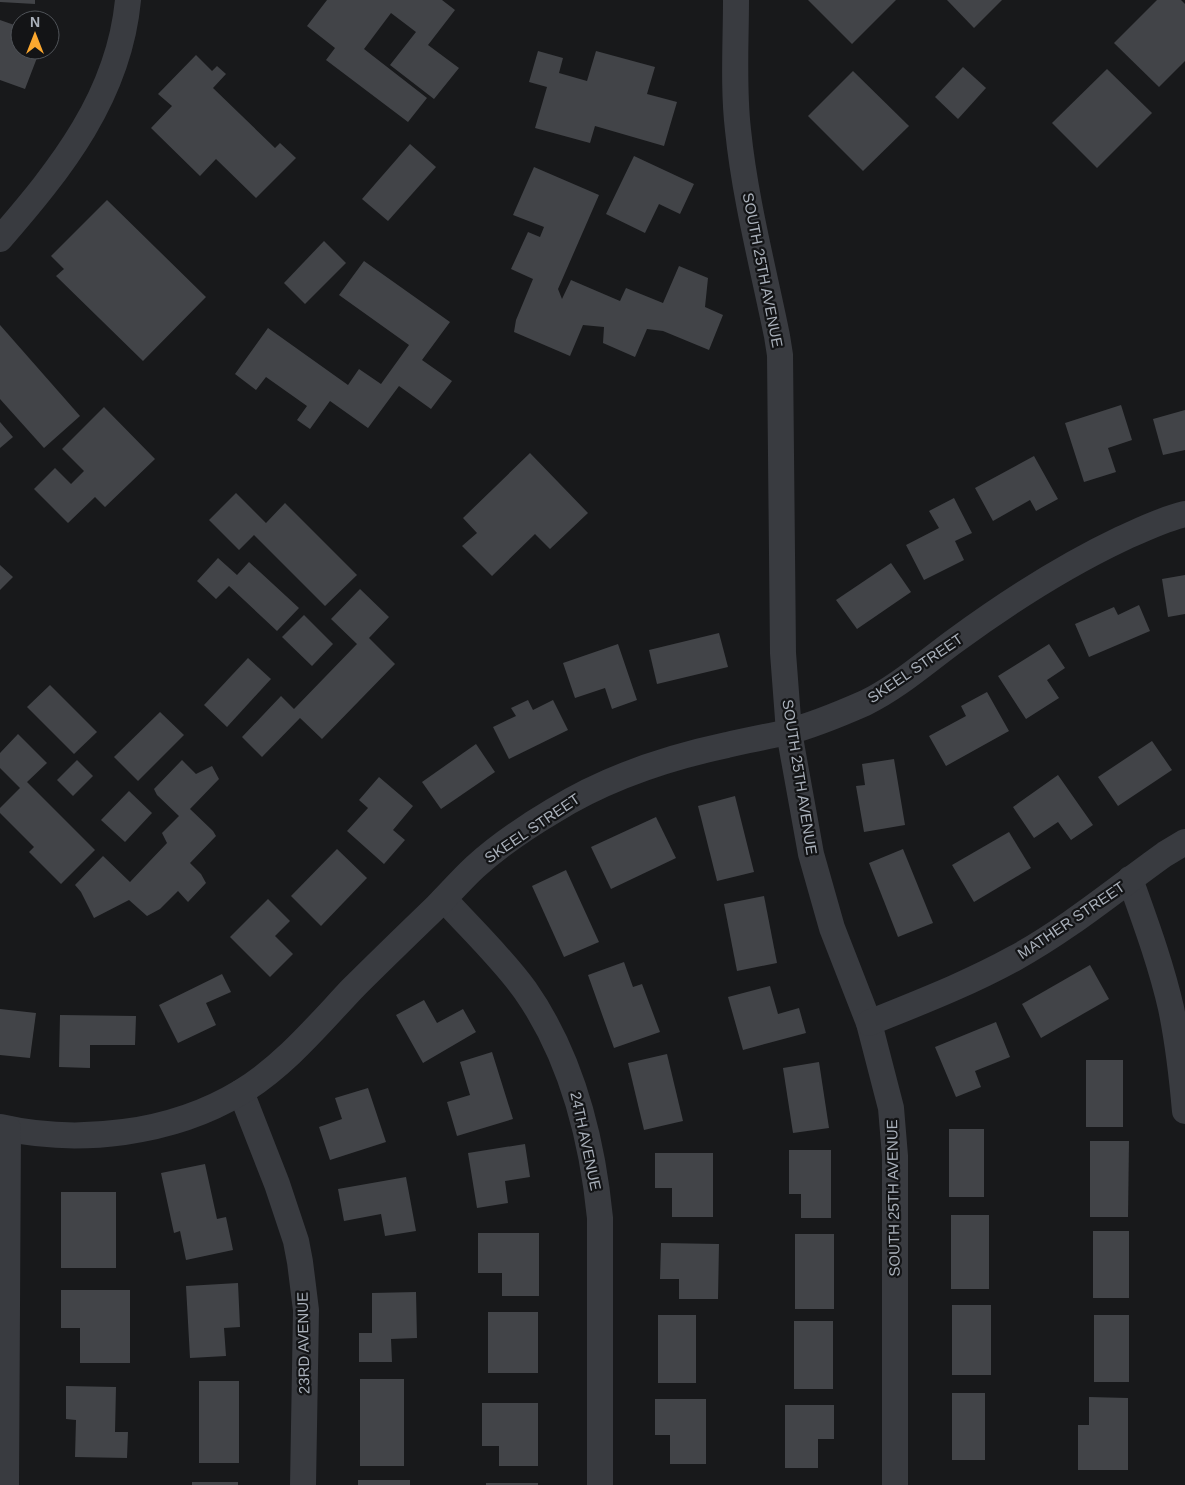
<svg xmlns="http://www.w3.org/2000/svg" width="1185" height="1485" font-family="Helvetica,sans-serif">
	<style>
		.building { fill: #424448 }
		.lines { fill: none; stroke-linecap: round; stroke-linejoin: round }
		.street { stroke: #393b40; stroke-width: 26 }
		.labels { text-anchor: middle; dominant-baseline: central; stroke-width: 4.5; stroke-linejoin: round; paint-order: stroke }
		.street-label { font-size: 15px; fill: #aab1bb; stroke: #131416 }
	</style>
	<rect width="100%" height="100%" fill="#18191b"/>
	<!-- building -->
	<g class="building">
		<polygon points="0,0 35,0 35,4 0,2"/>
		<polygon points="327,0 442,0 455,10 428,45 459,68 434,99 390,65 416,32 391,13 364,49 427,98 408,122 326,60 335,48 307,26"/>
		<polygon points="808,0 896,0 852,44"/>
		<polygon points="947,0 1002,0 974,28"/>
		<polygon points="1157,0 1181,0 1185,4 1185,61 1159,87 1114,43"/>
		<polygon points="0,20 20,27 20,50 40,50 25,89 0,80"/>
		<polygon points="538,51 563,58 559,73 587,81 596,51 655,67 647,94 677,102 664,146 595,126 590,143 535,128 547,87 529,82"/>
		<polygon points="196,55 212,71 217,66 226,74 213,88 275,148 280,143 296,158 256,198 216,159 200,176 151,128 172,106 158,94"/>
		<polygon points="963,67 986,88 958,119 935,97"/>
		<polygon points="1107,69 1152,113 1097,168 1052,123"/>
		<polygon points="853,71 909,126 863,171 808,116"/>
		<polygon points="410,144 436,167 388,221 362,199"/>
		<polygon points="634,156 694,184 680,214 659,204 645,233 606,214"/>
		<polygon points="534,167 599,195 558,289 562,299 571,280 620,301 626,288 663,303 679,266 708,278 705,307 723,315 709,350 663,331 647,329 635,357 603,343 604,327 583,325 570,356 514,332 516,320 533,279 511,269 528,232 540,237 544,227 513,215"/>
		<polygon points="107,200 206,297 143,361 56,276 64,269 51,256"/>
		<polygon points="324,241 346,263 305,304 284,283"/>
		<polygon points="364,261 450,322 422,360 452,381 431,409 399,386 368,428 330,401 310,429 297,420 307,406 266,377 256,390 235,374 268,328 348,385 359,369 381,384 409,345 339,295"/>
		<polygon points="0,325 80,416 44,448 0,399"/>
		<polygon points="1121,405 1132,440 1108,448 1116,472 1084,482 1065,423"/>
		<polygon points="104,407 155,459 105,507 95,497 68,523 34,489 55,468 71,484 84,471 62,449"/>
		<polygon points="1185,410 1185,450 1163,455 1153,419"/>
		<polygon points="0,422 13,437 0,448"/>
		<polygon points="530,453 588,513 550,549 535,534 492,576 462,546 477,533 463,518"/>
		<polygon points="1034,456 1058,499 1036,511 1030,500 993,521 975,488"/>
		<polygon points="236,493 266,523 285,503 357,575 325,606 254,535 239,550 209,520"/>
		<polygon points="954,498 972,533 955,541 964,560 924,580 906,545 939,528 929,511"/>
		<polygon points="218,558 237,575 249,562 299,608 277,631 229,586 216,599 197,581"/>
		<polygon points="891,563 911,592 857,629 836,600"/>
		<polygon points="0,565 13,577 0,590"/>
		<polygon points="1185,575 1185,614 1168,617 1162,579"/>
		<polygon points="360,589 389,617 369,638 395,664 322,739 300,718 262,757 242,737 281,696 294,709 357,644 331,619"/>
		<polygon points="1139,605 1150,631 1089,657 1075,624 1114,607 1118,615"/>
		<polygon points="304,615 333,644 312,666 282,637"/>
		<polygon points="719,633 728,667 657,684 649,650"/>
		<polygon points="618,644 637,700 612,709 605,688 575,698 563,663"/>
		<polygon points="1049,644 1065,668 1047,680 1059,698 1026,719 998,676"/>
		<polygon points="248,658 271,679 227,727 204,705"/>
		<polygon points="50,685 97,732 74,754 27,707"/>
		<polygon points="987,692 1009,731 946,766 929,736 966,716 961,706"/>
		<polygon points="528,700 533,710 553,700 568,730 509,759 493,727 516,716 511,708"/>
		<polygon points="160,712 184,735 138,781 114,757"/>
		<polygon points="18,734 47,763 27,782 95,850 61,884 29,852 34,847 0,813 0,808 20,788 0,768 0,753"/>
		<polygon points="1152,741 1172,770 1118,806 1098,777"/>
		<polygon points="476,744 495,772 441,809 422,782"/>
		<polygon points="894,759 905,825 864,832 856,786 865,785 862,764"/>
		<polygon points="77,760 93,776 73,796 57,780"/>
		<polygon points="182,760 196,774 212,766 219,779 190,809 213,831 216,836 190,863 201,874 206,883 188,902 178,891 160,909 147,916 129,900 94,918 81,892 75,885 103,856 130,882 167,843 162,833 179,816 157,795 154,789"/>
		<polygon points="1058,775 1093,825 1071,840 1058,822 1034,838 1013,807"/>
		<polygon points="379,777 413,806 393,830 405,840 384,864 347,831 368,808 359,800"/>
		<polygon points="129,791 152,813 125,842 101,820"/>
		<polygon points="735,796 754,872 717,881 698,806"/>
		<polygon points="656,817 676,858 611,889 591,847"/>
		<polygon points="1009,832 1031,868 974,902 952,865"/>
		<polygon points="337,849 367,878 321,926 291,896"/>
		<polygon points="903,849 933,923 898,937 869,863"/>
		<polygon points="566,870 599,942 564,957 532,886"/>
		<polygon points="764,896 777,963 737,971 724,904"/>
		<polygon points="268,899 290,921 275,936 293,954 270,977 230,937"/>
		<polygon points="624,962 633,987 642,984 660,1032 614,1048 588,975"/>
		<polygon points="1090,965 1109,999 1041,1038 1022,1004"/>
		<polygon points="222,974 231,992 206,1003 216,1025 178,1043 159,1005"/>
		<polygon points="770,986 778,1014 799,1008 806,1033 743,1050 728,997"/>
		<polygon points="424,1000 437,1023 463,1009 476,1032 423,1063 396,1015"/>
		<polygon points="0,1009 36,1013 30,1058 0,1055"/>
		<polygon points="60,1015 136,1016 135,1045 90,1045 90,1068 59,1067"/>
		<polygon points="996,1022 1010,1057 975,1071 981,1087 956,1097 935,1047"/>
		<polygon points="492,1052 513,1119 457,1136 447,1102 470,1095 460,1062"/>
		<polygon points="667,1054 683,1121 644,1130 628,1063"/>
		<rect x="1086" y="1060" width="37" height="67"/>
		<polygon points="819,1062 829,1128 793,1133 783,1068"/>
		<polygon points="368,1088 386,1142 330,1160 319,1127 342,1119 335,1098"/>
		<rect x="949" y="1129" width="35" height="68"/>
		<polygon points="1090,1141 1129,1141 1128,1217 1090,1217"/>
		<polygon points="525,1144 530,1177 505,1181 508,1203 477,1208 468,1153"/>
		<polygon points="789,1150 831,1150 831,1218 801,1218 801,1194 789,1194"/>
		<polygon points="655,1153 713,1153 713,1217 672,1217 672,1188 655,1188"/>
		<polygon points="205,1164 217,1219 226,1217 233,1250 186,1260 180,1231 174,1233 161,1173"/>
		<polygon points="406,1177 416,1231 385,1236 381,1214 344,1221 338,1189"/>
		<rect x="61" y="1192" width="55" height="76"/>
		<rect x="951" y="1215" width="38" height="74"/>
		<rect x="1093" y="1231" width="36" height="67"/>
		<polygon points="478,1233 539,1233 539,1296 502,1296 502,1273 478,1273"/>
		<rect x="795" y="1234" width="39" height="75"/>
		<polygon points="661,1243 719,1244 718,1299 679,1299 679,1279 660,1279"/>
		<polygon points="238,1283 240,1327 224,1328 226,1356 190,1358 186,1286"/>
		<polygon points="61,1290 130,1290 130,1363 80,1363 80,1328 61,1328"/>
		<polygon points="416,1292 417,1338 391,1339 392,1362 359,1362 359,1333 372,1333 372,1293"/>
		<rect x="952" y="1305" width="39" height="70"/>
		<rect x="488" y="1312" width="50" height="61"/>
		<rect x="658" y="1315" width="38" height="68"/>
		<rect x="1094" y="1315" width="35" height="67"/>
		<rect x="794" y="1321" width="39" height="68"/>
		<rect x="360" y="1379" width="44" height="87"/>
		<rect x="199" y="1381" width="40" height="82"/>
		<polygon points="66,1386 116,1387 115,1432 128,1432 127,1458 75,1457 76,1420 66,1419"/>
		<rect x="952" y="1393" width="33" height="67"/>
		<polygon points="1089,1397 1128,1398 1128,1470 1078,1470 1078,1425 1089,1425"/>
		<polygon points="655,1399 706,1399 706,1464 670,1464 670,1435 655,1435"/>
		<polygon points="482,1403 538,1403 538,1466 499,1466 499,1446 482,1446"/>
		<polygon points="785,1405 834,1405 834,1439 818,1439 818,1468 785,1468"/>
		<rect x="358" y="1480" width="52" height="5"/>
		<rect x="192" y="1482" width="46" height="3"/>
		<rect x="486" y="1483" width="52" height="2"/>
	</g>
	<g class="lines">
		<!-- street -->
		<g class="street">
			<path d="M 736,0 C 736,43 733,87 738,130 C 745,199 763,267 777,336 L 780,355 L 783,653 L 789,732 L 811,854 L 832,928 L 869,1023 L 891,1108 L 895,1156 L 895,1485"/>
			<path d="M 0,239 C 61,169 119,96 128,0"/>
			<path d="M 1130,879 C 1145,921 1161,964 1171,1008 C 1178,1042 1182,1077 1185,1111"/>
			<path d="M 444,899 C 471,929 501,957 525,990 C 572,1057 592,1137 600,1218 L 600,1485"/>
			<path d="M 869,1023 C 918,1003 968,984 1015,958 C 1068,929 1116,889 1165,854 L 1185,842"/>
			<polyline points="241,1092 277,1184 296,1241 300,1262 306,1310 303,1485"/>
			<path d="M 0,1127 C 78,1145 172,1134 241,1092 C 284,1066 318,1025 352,989 C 380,961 408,934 436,907 C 449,894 461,880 475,867 C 498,846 526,827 553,811 C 606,778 666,758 727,745 C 747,740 767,737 787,732 C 814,725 840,714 865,703 C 898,687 927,661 956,640 C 1008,602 1062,567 1121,539 C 1141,530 1163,519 1185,514"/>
			<polyline points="6,1485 8,1129"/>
		</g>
	</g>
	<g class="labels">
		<!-- street labels -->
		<g class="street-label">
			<text transform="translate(763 270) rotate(79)">SOUTH 25TH AVENUE</text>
			<text transform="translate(915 668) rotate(-34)">SKEEL STREET</text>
			<text transform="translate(800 777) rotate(81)">SOUTH 25TH AVENUE</text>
			<text transform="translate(532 828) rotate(-34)">SKEEL STREET</text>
			<text transform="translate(1071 920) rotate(-34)">MATHER STREET</text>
			<text transform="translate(586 1141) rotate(78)">24TH AVENUE</text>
			<text transform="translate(893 1198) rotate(-91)">SOUTH 25TH AVENUE</text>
			<text transform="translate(303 1343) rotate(-91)">23RD AVENUE</text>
		</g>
	</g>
	<!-- north arrow -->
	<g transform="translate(35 35)"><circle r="24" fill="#131416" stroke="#4f5358"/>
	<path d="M0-4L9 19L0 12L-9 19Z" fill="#fca82f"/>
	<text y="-8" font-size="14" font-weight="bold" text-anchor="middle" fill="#aab1bb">N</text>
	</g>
</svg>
